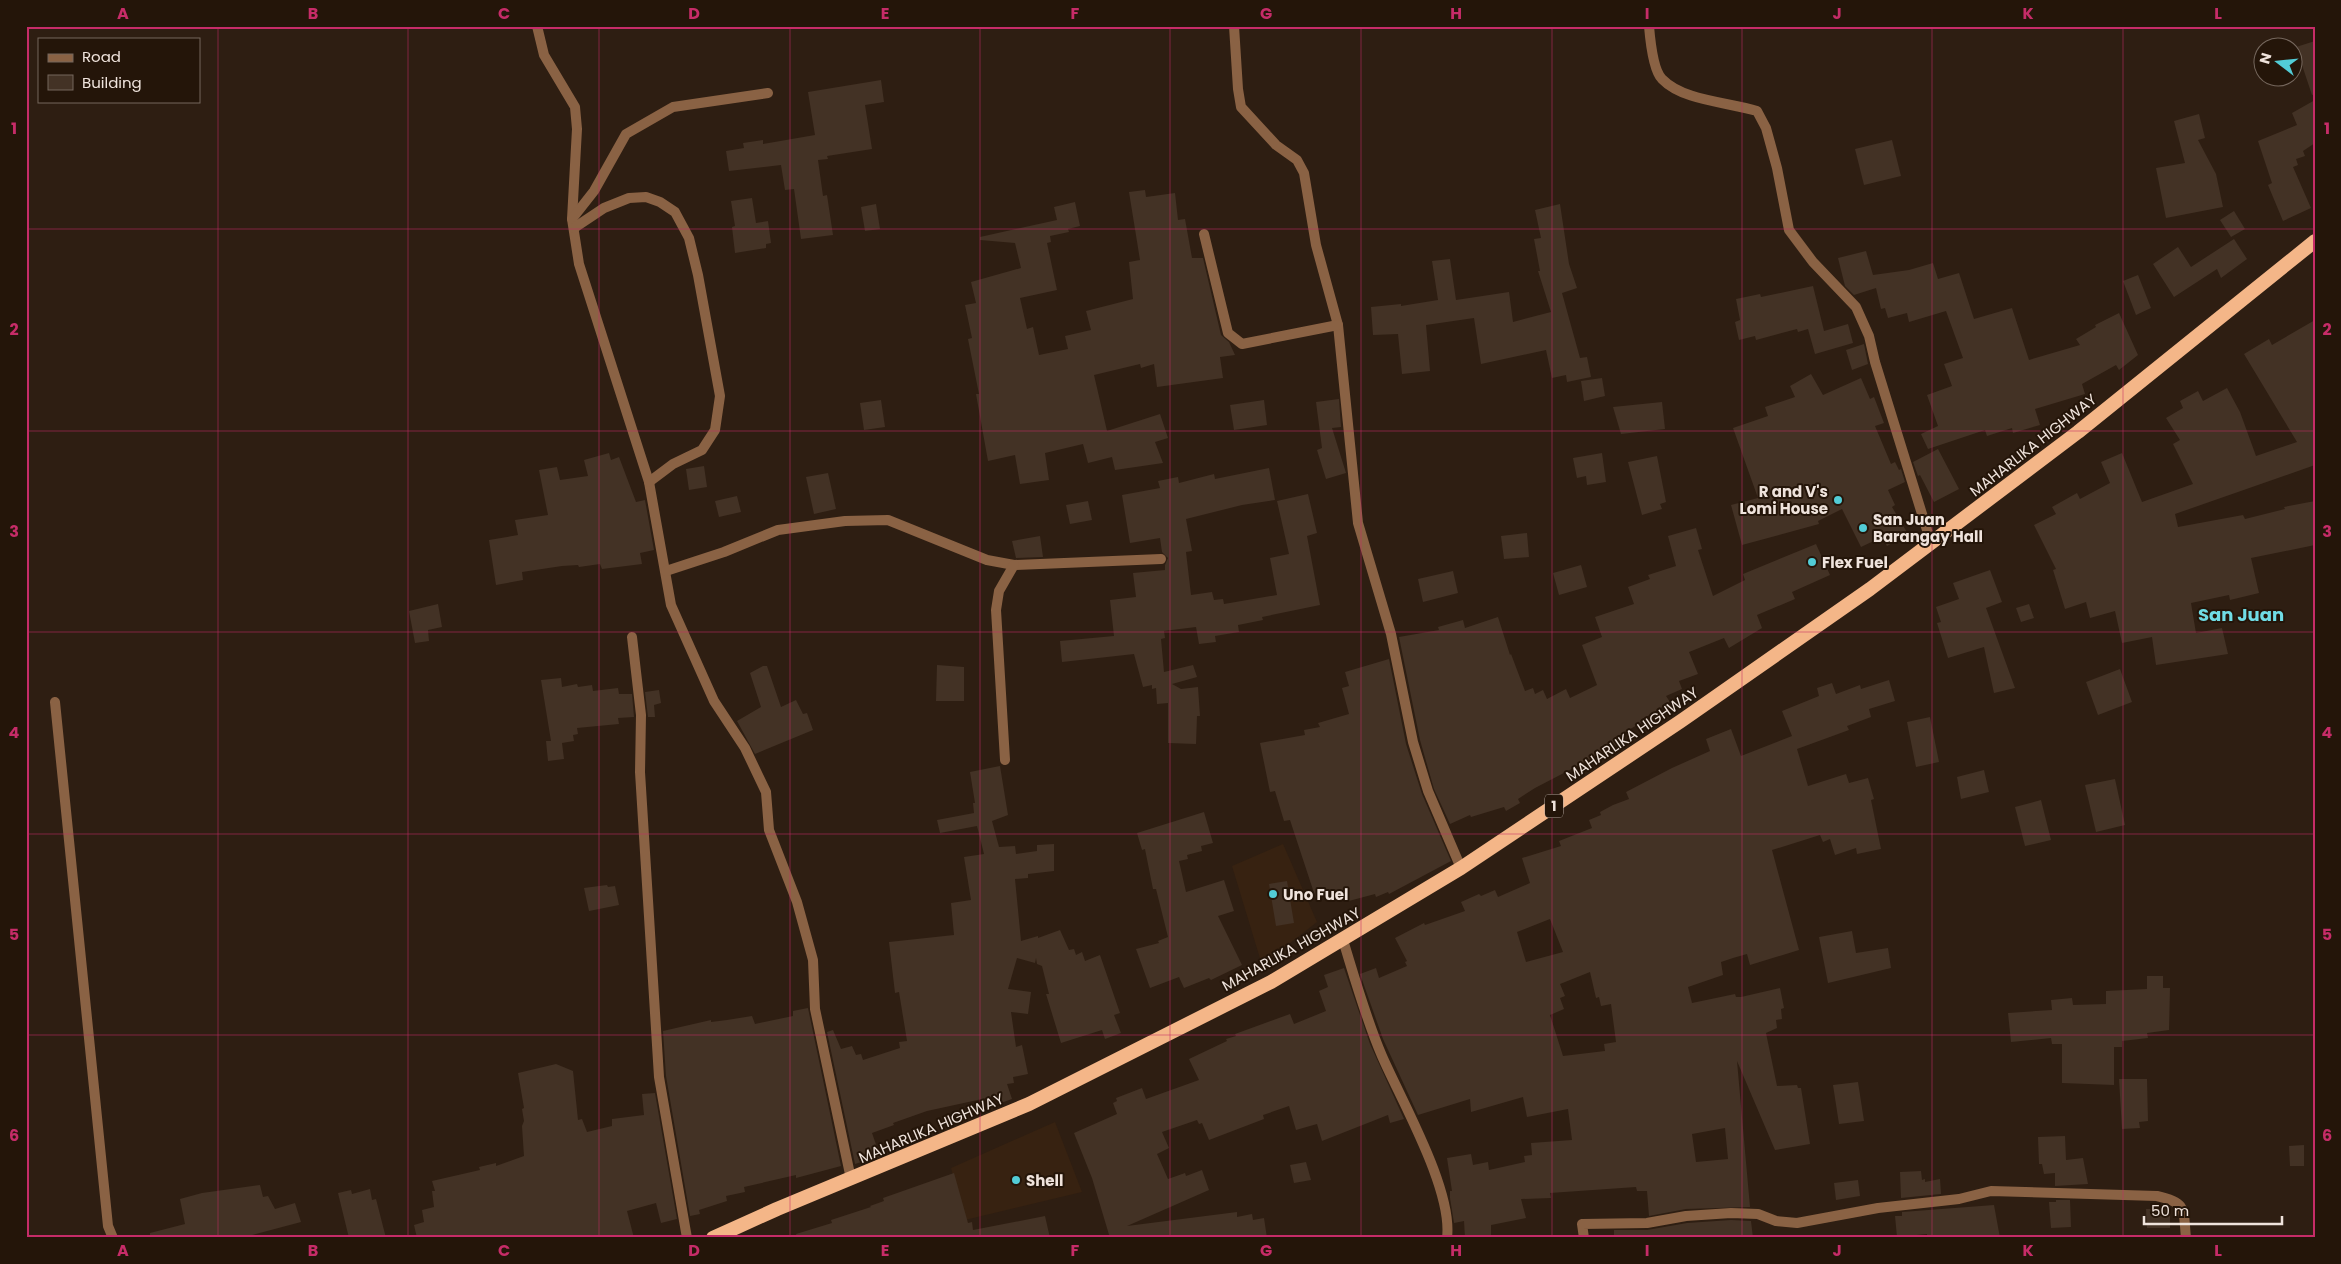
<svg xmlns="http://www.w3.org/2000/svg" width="2341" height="1264" font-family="Poppins,sans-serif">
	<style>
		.built { fill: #372211 }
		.building { fill: #433225; fill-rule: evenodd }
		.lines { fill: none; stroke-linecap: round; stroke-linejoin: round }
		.minor { stroke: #8a6244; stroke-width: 10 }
		.trunk { stroke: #f4b688; stroke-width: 14 }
		.grid { fill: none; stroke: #c62c68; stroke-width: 1; stroke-opacity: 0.55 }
		.poi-dot { fill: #52ccd6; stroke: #241509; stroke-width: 2 }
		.labels { text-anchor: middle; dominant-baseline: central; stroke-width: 4; stroke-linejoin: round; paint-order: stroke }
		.shield { fill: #241509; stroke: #b2a59d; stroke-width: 1 }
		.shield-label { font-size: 14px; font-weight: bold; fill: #efe3dc }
		.street-label { font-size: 15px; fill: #efe3dc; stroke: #241509 }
		.poi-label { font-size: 15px; font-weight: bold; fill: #efe3dc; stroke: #241509; text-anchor: start }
		.quarter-label { font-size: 18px; font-weight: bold; fill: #70dce5; stroke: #241509 }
		.neatline { fill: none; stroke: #c62c68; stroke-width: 2 }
		.grid-label { font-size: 16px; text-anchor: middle; font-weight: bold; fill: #c62c68 }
	</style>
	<rect width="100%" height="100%" fill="#2e1e12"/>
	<!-- built -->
	<g class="built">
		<polygon points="1283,844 1317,922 1262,965 1232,866"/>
		<polygon points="1055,1122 1082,1192 965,1220 951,1168"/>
	</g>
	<!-- building -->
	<g class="building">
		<polygon points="2315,41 2315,94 2312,95 2296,47"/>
		<polygon points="881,80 884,102 865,105 872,149 827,156 828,159 818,160 823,196 827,195 833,235 801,239 794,189 785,190 781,165 729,171 726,151 744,148 743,143 763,140 763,144 815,135 808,92"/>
		<polygon points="2315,100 2315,143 2303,151 2305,156 2296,159 2298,165 2293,167 2311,208 2283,221 2268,185 2272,183 2258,141 2297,125 2292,113"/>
		<polygon points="2199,114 2205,138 2198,140 2216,174 2223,207 2166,218 2156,168 2185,163 2174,121"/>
		<polygon points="1892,140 1901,176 1864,185 1855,149"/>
		<polygon points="1145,190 1146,197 1175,193 1178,220 1185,219 1192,258 1203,258 1221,335 1229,342 1235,355 1220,357 1223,378 1157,387 1154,364 1141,368 1140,364 1094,375 1107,431 1160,414 1168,438 1155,442 1163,463 1115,470 1112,457 1088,463 1083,444 1045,453 1049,480 1020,484 1015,455 988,461 976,394 979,394 968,339 972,338 965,305 976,303 971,282 1021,268 1015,243 980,240 980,237 1057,220 1054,207 1075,202 1080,226 1068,229 1069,232 1050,236 1051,242 1047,243 1057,290 1020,298 1027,329 1033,327 1039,355 1068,349 1065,336 1091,330 1086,311 1133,299 1129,262 1140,260 1129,192"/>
		<polygon points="752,198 756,223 768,221 771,243 766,244 766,248 735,253 732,227 735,226 731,201"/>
		<polygon points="876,204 880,229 865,231 861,207"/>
		<polygon points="1560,204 1569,264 1577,288 1562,293 1580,358 1587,357 1591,377 1567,382 1566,375 1552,378 1546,350 1481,364 1474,318 1426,325 1430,371 1402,374 1398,334 1373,335 1371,307 1401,304 1401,306 1438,300 1432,261 1450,259 1456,300 1509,292 1513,322 1551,312 1538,271 1540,271 1534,239 1541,238 1535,210"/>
		<polygon points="2234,211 2245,229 2231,237 2220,220"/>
		<polygon points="2234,239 2247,259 2221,278 2217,269 2174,297 2153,264 2178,247 2191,267"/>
		<polygon points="1866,251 1873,275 1909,270 1933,263 1938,279 1959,273 1974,319 2012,308 2029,360 2080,345 2076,339 2096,327 2095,325 2119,313 2138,355 2119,370 2116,365 2082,384 2085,394 2035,409 2040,425 2013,433 2012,428 1987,436 1985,430 1928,449 1921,434 1938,426 1927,395 1952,386 1944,364 1963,358 1946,311 1909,322 1907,313 1888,318 1885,308 1881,309 1876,288 1854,295 1845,286 1838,258"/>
		<polygon points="2138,275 2151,308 2136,315 2123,281"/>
		<polygon points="1813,286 1824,331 1848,324 1853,343 1815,354 1808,329 1798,332 1797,329 1756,340 1755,336 1739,340 1735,322 1740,320 1736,299 1760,294 1761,297"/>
		<polygon points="2315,320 2315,465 2175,514 2178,527 2243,515 2245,519 2285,509 2284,507 2315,501 2315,545 2251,558 2259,593 2230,600 2229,595 2191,603 2196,633 2222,628 2228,654 2156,665 2152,637 2122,643 2115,611 2090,618 2086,602 2065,609 2053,570 2056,569 2034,525 2056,514 2052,507 2077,493 2080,499 2110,483 2101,462 2122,453 2142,502 2193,484 2173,444 2180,440 2166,418 2183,408 2180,401 2198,391 2203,401 2227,388 2240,412 2256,456 2297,442 2244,354 2269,339 2272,345"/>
		<polygon points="1864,344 1868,364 1852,370 1846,350"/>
		<polygon points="1811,374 1823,395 1861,378 1870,399 1874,397 1884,423 1875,426 1891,464 1895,462 1899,470 1901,469 1905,482 1888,490 1895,505 1892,507 1908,534 1887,546 1882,537 1861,547 1842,509 1818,521 1819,524 1742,545 1731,505 1758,498 1733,428 1768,416 1765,407 1795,397 1790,386"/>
		<polygon points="1602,378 1605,396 1584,401 1581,381"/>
		<polygon points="1339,399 1341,427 1332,428 1346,473 1326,479 1317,450 1322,448 1316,402"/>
		<polygon points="881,400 885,427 864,430 860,403"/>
		<polygon points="1264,400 1267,425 1234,430 1230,405"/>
		<polygon points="1662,402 1665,429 1621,434 1613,407"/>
		<polygon points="1938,449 1959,489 1934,502 1920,475 1918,476 1913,462"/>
		<polygon points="609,453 611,460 619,457 636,502 645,500 654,550 640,553 642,564 602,569 600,564 579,567 578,565 562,566 522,572 523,580 496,585 489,540 518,535 515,520 548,515 539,470 557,467 560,480 588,476 584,460"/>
		<polygon points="1602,453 1606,482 1587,485 1586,476 1577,478 1573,458"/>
		<polygon points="1657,456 1666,502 1660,504 1662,509 1642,515 1628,462"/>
		<polygon points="704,466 707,487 689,490 686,469"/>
		<polygon points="1269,468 1275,500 1242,505 1186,519 1192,551 1186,552 1191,595 1212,592 1214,600 1223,599 1224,604 1277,595 1270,558 1289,554 1277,501 1308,494 1317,533 1307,536 1320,605 1262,617 1263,620 1238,625 1239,632 1215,636 1216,642 1199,644 1196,627 1164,631 1165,638 1161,639 1164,672 1193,665 1197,677 1172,684 1181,689 1198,687 1200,716 1197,716 1196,744 1168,743 1168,703 1157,704 1156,688 1152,689 1152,685 1143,687 1134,654 1062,662 1060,641 1114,636 1110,600 1136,597 1133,573 1165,570 1165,565 1168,558 1162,552 1160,538 1130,543 1122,495 1160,488 1158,481 1178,477 1179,483 1214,474 1215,479"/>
		<polygon points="828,473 836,509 814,514 806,477"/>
		<polygon points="737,496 741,512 719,517 715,501"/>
		<polygon points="1088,501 1092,520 1070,524 1066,505"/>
		<polygon points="1696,528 1702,549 1698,550 1713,596 1745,580 1743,574 1816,544 1830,575 1792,592 1795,599 1757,615 1762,628 1729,648 1724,638 1689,652 1698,674 1679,681 1682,689 1666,696 1670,702 1640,721 1641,723 1621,734 1624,740 1612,748 1535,788 1518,799 1520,803 1506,811 1504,807 1471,817 1470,815 1450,824 1434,789 1420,740 1399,637 1439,630 1438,627 1463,620 1465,628 1498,617 1510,655 1511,654 1525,691 1533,688 1535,694 1543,690 1547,699 1566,689 1570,698 1597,685 1582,645 1602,637 1595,617 1634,604 1628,587 1650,579 1648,575 1676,566 1668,536"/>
		<polygon points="1527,533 1529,557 1504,559 1501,536"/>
		<polygon points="1040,536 1043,557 1016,558 1012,541"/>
		<polygon points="1581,565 1587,587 1559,595 1553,573"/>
		<polygon points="1990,570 2002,602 1986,608 2015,688 1994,693 1984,647 1948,658 1937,623 1941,622 1936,607 1959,599 1953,583"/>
		<polygon points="1453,571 1458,593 1423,602 1418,579"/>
		<polygon points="438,604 442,627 428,630 429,641 415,643 409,611"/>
		<polygon points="2029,604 2034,618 2021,622 2016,608"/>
		<polygon points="1389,659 1406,744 1422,794 1451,861 1389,894 1388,892 1376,897 1375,894 1345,902 1342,891 1316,899 1290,820 1284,821 1275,791 1270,792 1260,743 1305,735 1304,730 1320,727 1318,723 1349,714 1342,688 1349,686 1345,672"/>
		<polygon points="937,665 964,667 964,701 936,701"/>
		<polygon points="763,666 767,666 781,707 796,700 803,714 807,713 813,730 755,754 737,721 761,707 750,673"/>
		<polygon points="2120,669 2132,702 2098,715 2086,682"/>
		<polygon points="561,678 562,687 577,684 578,687 592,685 593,691 618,688 619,694 632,694 634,717 618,718 619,724 577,728 578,734 573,735 574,741 562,743 564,759 548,761 546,741 551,741 541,680"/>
		<path d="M 1889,680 L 1895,701 L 1869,709 L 1871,717 L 1847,726 L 1849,730 L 1797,749 L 1808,786 L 1846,774 L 1849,783 L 1868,778 L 1874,799 L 1871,800 L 1881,849 L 1857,854 L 1856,848 L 1835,855 L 1830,839 L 1823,842 L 1820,835 L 1772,850 L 1799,950 L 1750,965 L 1747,954 L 1733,958 L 1721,962 L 1723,975 L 1688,987 L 1692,1003 L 1735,994 L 1736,997 L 1741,997 L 1780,988 L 1784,1008 L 1781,1009 L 1782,1019 L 1776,1020 L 1777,1028 L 1766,1033 L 1777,1086 L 1797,1085 L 1798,1088 L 1801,1088 L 1810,1144 L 1775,1150 L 1737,1061 L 1750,1207 L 1686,1209 L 1649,1216 L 1647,1191 L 1637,1191 L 1636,1187 L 1550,1193 L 1551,1198 L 1521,1199 L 1526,1218 L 1491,1225 L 1491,1238 L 1465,1238 L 1464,1221 L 1454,1223 L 1450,1198 L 1450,1191 L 1452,1191 L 1447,1158 L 1471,1154 L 1473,1165 L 1488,1162 L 1489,1170 L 1525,1162 L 1524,1156 L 1532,1155 L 1531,1143 L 1572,1140 L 1568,1109 L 1527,1117 L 1523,1097 L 1471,1112 L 1470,1099 L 1418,1115 L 1383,1039 L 1360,974 L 1376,968 L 1379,978 L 1407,966 L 1405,962 L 1407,961 L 1395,938 L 1424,923 L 1425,925 L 1465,911 L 1461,902 L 1479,894 L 1481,896 L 1495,890 L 1498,897 L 1530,883 L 1522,858 L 1561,846 L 1559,841 L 1592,828 L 1589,820 L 1601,815 L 1600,812 L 1613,805 L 1629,799 L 1626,792 L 1672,768 L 1710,751 L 1706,739 L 1731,729 L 1741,756 L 1792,736 L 1782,711 L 1819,696 L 1817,688 L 1832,683 L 1836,694 L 1860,685 L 1861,689 ZM 1550,919 L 1563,952 L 1526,962 L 1517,932 ZM 1590,972 L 1596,998 L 1599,997 L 1601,1006 L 1611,1004 L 1616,1042 L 1604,1044 L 1605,1051 L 1563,1056 L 1550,1015 L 1564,1009 L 1560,998 L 1565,996 L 1560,984 ZM 1725,1128 L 1728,1159 L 1696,1162 L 1692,1134 Z"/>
		<polygon points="659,690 661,703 654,705 655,717 648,717 645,692"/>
		<polygon points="1930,717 1939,762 1916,767 1907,722"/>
		<polygon points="1000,766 1008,815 992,821 999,847 1015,846 1016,854 1037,851 1037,845 1054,844 1054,871 1028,874 1028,878 1015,879 1021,941 1038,936 1038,938 1060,930 1069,950 1074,949 1076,955 1082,952 1085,961 1100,955 1120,1013 1114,1015 1121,1033 1105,1039 1102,1030 1061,1043 1046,994 1049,994 1042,966 1037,964 1036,958 1035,963 1017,958 1008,989 1031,992 1028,1014 1011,1012 1016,1047 1022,1045 1028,1074 1013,1077 1014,1083 1007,1084 1012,1099 998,1104 996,1096 927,1111 893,1123 894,1125 872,1133 880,1156 855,1164 827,1032 833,1030 841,1049 852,1046 856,1055 861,1054 863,1060 900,1048 899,1042 907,1041 899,992 895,993 889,942 954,935 951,903 971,900 964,857 984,854 977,826 940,833 937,820 974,813 973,803 975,803 970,772"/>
		<polygon points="1984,770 1989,792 1961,799 1957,777"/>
		<polygon points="2115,779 2125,825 2096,832 2085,785"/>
		<polygon points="2041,800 2051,840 2025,846 2015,807"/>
		<polygon points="1204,812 1213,843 1201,846 1202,851 1187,855 1188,859 1179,861 1186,892 1224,880 1234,911 1218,916 1242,965 1211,980 1209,978 1184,988 1179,977 1150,988 1136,949 1159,943 1158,941 1168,937 1156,889 1153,889 1145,849 1142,850 1137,833"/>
		<polygon points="1287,881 1294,923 1276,926 1269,884"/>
		<polygon points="607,885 608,887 615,886 619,905 589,911 584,888"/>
		<polygon points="1852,931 1856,953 1888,948 1891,968 1828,983 1819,937"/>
		<polygon points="1344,968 1370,1044 1404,1119 1390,1123 1388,1115 1322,1141 1317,1124 1296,1130 1289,1106 1263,1115 1264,1119 1209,1140 1202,1123 1199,1124 1197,1120 1162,1132 1169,1148 1157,1154 1168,1179 1185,1173 1186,1176 1202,1170 1209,1190 1127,1226 1237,1212 1237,1217 1252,1214 1253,1220 1264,1218 1267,1238 1110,1238 1092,1178 1074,1133 1117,1114 1113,1103 1117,1101 1116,1098 1142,1088 1146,1099 1199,1080 1189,1059 1227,1041 1226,1039 1236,1036 1235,1034 1290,1014 1294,1024 1326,1011 1319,991 1328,987 1324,975"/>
		<polygon points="2147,976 2163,976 2163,988 2170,988 2169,1030 2147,1033 2148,1038 2122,1041 2122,1047 2114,1047 2114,1085 2062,1083 2062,1044 2052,1044 2051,1038 2011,1042 2008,1013 2052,1010 2051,1000 2072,998 2073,1005 2106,1004 2106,991 2147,989"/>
		<polygon points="808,1008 841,1166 796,1178 796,1175 744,1187 745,1192 726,1196 727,1201 699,1210 700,1214 690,1216 666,1076 663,1031 711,1020 711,1022 727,1020 752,1016 755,1024 793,1016 793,1011"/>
		<polygon points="556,1064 573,1071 578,1120 582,1119 587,1132 612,1126 612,1119 644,1115 642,1094 655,1093 677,1219 661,1223 656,1203 627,1211 634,1238 417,1238 414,1225 424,1222 422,1210 434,1207 432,1191 435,1191 432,1181 480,1170 479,1167 496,1163 496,1166 524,1156 522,1126 524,1121 522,1109 524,1108 518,1073"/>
		<polygon points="2119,1079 2147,1079 2148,1121 2139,1122 2140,1128 2122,1129"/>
		<polygon points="1858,1082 1864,1121 1839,1124 1833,1085"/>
		<polygon points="2065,1136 2066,1160 2083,1158 2088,1184 2055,1186 2055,1173 2044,1174 2042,1164 2039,1164 2038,1137"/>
		<polygon points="2304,1145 2304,1166 2290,1166 2289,1146"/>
		<polygon points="1306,1162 1311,1180 1294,1183 1290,1165"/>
		<polygon points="1921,1171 1922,1180 1925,1179 1925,1182 1940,1179 1941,1194 1901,1198 1900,1172"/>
		<polygon points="954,1173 968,1223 972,1222 973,1230 1045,1216 1050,1238 797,1238 796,1234 832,1223 831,1220 871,1207 870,1206 884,1201 883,1198"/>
		<polygon points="1858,1180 1860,1196 1836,1200 1834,1183"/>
		<polygon points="260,1185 263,1197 268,1196 275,1209 295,1203 301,1222 241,1238 150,1238 150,1233 185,1224 180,1199 202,1193"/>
		<polygon points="370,1189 372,1200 376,1199 386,1238 349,1238 338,1193 351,1190 352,1194"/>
		<polygon points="2056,1200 2070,1200 2071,1227 2051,1228 2049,1202 2056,1202"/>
		<polygon points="1994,1205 2000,1238 1927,1238 1927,1234 1897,1237 1895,1216 1902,1216 1902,1212"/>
		<polygon points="2146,1209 2170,1209 2170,1228 2147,1228"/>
		<polygon points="1731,1220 1751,1221 1753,1238 1614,1238 1614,1230 1647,1230 1687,1223"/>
	</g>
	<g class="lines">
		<!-- minor -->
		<g class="minor">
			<polyline points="537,26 544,55 575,107 577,129 572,219"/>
			<polyline points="1234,26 1238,89 1241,107 1276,145 1297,160 1304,173 1316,245 1338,325 1358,523 1391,634 1413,742 1428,791 1461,868"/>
			<path d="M 1649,26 C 1650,38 1653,70 1662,79 C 1683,101 1728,102 1757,111 L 1766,128 L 1777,168 L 1789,230 L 1813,262 L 1856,307 L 1869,336 L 1875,362 L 1931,543"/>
			<polyline points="768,93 673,107 626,134 594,191 572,219 579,264 649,482 671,605 714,701 745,748 766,792 769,830 797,902 813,960 815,1009 851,1179"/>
			<polyline points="574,228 604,208 629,198 646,197 660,202 675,212 689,238 698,275 720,396 715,430 702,450 673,464 649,482"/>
			<polyline points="1204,234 1228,333 1242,344 1338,325"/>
			<polyline points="666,571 724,552 778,530 845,521 888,520 987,560 1014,565 1161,559"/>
			<polyline points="632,637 641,715 640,772 659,1077 687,1238"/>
			<polyline points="55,702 108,1226 113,1238"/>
			<polyline points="1005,760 996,610 999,591 1014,565"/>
			<path d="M 1343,940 C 1355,979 1366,1019 1382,1056 C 1402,1102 1453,1190 1447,1238"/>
			<path d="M 1584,1238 L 1582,1224 L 1647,1223 L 1686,1216 L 1731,1213 L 1758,1214 L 1776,1221 L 1797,1223 L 1878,1208 L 1959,1199 L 1991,1191 L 2157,1196 C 2188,1203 2183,1209 2186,1238"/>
		</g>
		<!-- trunk -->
		<polyline class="trunk" points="713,1238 777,1209 1029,1104 1271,982 1461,868 1681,721 1870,589 2078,432 2315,241"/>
	</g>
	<!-- grid -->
	<path class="grid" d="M 218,26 L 218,1238M 408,26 L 408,1238M 599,26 L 599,1238M 790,26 L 790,1238M 980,26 L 980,1238M 1170,26 L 1170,1238M 1361,26 L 1361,1238M 1552,26 L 1552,1238M 1742,26 L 1742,1238M 1932,26 L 1932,1238M 2123,26 L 2123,1238M 26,229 L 2315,229M 26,431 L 2315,431M 26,632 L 2315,632M 26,834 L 2315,834M 26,1035 L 2315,1035"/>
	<!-- markers -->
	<g class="poi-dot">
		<circle cx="1838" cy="500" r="5"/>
		<circle cx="1863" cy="528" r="5"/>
		<circle cx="1812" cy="562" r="5"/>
		<circle cx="1273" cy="894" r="5"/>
		<circle cx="1016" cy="1180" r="5"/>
	</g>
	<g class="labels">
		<!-- shield labels -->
		<rect class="shield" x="1545" y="794.5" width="18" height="23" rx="4"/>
		<g class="shield-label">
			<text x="1554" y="806">1</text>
		</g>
		<!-- street labels -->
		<g class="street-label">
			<text transform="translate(2033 445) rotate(-38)">MAHARLIKA HIGHWAY</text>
			<text transform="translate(1632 734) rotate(-34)">MAHARLIKA HIGHWAY</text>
			<text transform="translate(1291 949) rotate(-29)">MAHARLIKA HIGHWAY</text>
			<text transform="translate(931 1128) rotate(-23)">MAHARLIKA HIGHWAY</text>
		</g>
		<!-- poi labels -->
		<g class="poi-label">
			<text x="1828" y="491" text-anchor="end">R and V's<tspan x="1828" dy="17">Lomi House</tspan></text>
			<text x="1873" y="519">San Juan<tspan x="1873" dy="17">Barangay Hall</tspan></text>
			<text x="1822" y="562">Flex Fuel</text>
			<text x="1283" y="894">Uno Fuel</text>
			<text x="1026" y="1180">Shell</text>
		</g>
		<!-- quarter labels -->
		<g class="quarter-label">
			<text x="2241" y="614">San Juan</text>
		</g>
	</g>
	<!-- border -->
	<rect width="2341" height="1264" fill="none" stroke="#241509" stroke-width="55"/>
	<!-- legend -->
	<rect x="38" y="38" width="162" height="65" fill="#241509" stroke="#75675d"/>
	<rect x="48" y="54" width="25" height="8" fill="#8a6244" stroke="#75675d"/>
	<text x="82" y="62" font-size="15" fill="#efe3dc">Road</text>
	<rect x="48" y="75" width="25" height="15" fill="#433225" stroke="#75675d"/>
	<text x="82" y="88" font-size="15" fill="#efe3dc">Building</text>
	<!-- north arrow -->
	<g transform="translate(2278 62) rotate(286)"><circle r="24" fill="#241509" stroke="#75675d"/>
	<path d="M0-4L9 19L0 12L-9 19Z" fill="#52ccd6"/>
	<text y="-8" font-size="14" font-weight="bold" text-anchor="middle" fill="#efe3dc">N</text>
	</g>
	<!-- scale -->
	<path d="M2144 1216v8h138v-8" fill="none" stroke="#efe3dc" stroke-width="2.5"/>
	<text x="2151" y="1216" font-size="15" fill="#efe3dc" stroke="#241509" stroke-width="4" paint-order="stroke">50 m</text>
	<rect x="28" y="28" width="2286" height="1208" class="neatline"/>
	<g class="grid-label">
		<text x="123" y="19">A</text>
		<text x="313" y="19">B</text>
		<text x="504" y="19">C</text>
		<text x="694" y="19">D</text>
		<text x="885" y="19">E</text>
		<text x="1075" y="19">F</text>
		<text x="1266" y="19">G</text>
		<text x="1456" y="19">H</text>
		<text x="1647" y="19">I</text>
		<text x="1837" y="19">J</text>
		<text x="2028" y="19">K</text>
		<text x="2218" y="19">L</text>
		<text x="14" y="134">1</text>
		<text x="2327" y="134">1</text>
		<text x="14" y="335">2</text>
		<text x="2327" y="335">2</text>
		<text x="14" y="537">3</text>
		<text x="2327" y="537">3</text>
		<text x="14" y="738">4</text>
		<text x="2327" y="738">4</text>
		<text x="14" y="940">5</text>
		<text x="2327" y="940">5</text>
		<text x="14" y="1141">6</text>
		<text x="2327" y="1141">6</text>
		<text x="123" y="1256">A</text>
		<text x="313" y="1256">B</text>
		<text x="504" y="1256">C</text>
		<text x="694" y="1256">D</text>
		<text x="885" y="1256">E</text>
		<text x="1075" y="1256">F</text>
		<text x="1266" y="1256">G</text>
		<text x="1456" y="1256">H</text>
		<text x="1647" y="1256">I</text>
		<text x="1837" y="1256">J</text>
		<text x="2028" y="1256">K</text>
		<text x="2218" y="1256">L</text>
	</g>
</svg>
